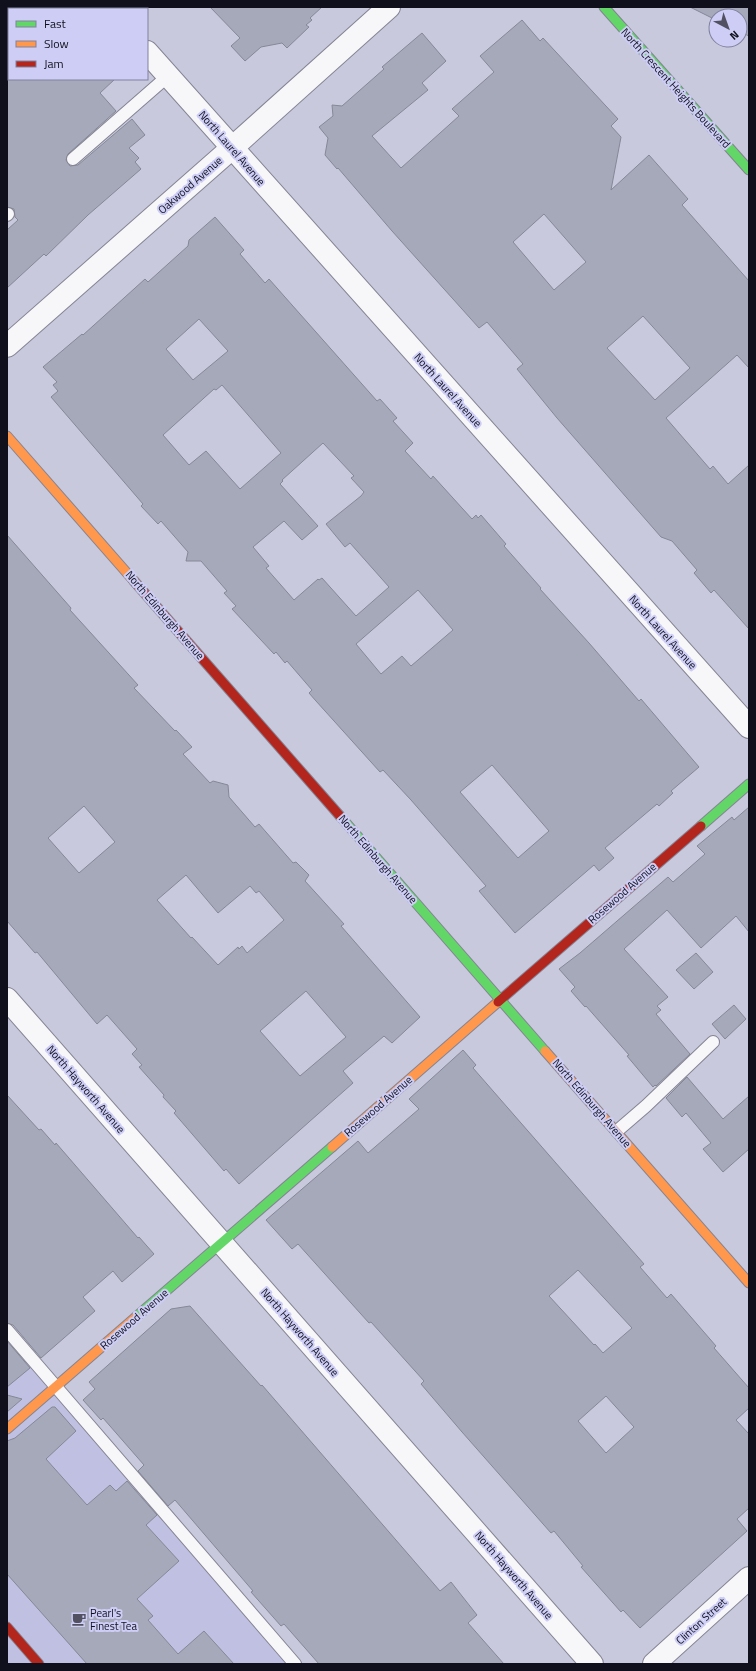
<svg xmlns="http://www.w3.org/2000/svg" width="756" height="1671" font-family="'Titillium Web',sans-serif">
	<style>
		.built { fill: #c0c0e2 }
		.building { fill: #a6a9b9; stroke: #858896; fill-rule: evenodd }
		.lines { fill: none; stroke-linecap: round; stroke-linejoin: round }
		.lane-casing { stroke: #848494; stroke-width: 14 }
		.street-casing { stroke: #848494; stroke-width: 24 }
		.fast-casing { stroke: #848494; stroke-width: 11 }
		.slow-casing { stroke: #848494; stroke-width: 11 }
		.jam-casing { stroke: #848494; stroke-width: 11 }
		.lane { stroke: #f7f7fa; stroke-width: 12 }
		.street { stroke: #f7f7fa; stroke-width: 22 }
		.fast { stroke: #63d668; stroke-width: 9 }
		.slow { stroke: #ff974d; stroke-width: 9 }
		.jam { stroke: #b3261e; stroke-width: 9 }
		.labels { text-anchor: middle; dominant-baseline: central; stroke-width: 4; stroke-linejoin: round; paint-order: stroke }
		.street-label { font-size: 11px; fill: #10101d; stroke: #cdcdf5 }
		.poi-label { font-size: 11px; fill: #10101d; stroke: #cdcdf5; text-anchor: start }
	</style>
	<rect width="100%" height="100%" fill="#c9c9de"/>
	<!-- built -->
	<polygon class="built" points="7,1327 303,1664 7,1664"/>
	<!-- building -->
	<g class="building">
		<polygon points="210,7 322,7 310,18 312,20 306,25 309,27 287,48 282,43 261,47 245,61 231,46 240,38"/>
		<polygon points="690,7 749,7 749,36 740,32 740,16 716,16 716,20"/>
		<path d="M 522,20 L 540,41 L 543,38 L 618,119 L 611,126 L 621,137 L 611,190 L 649,155 L 688,199 L 682,205 L 749,281 L 749,368 L 737,355 L 666,418 L 710,469 L 713,466 L 728,484 L 749,465 L 749,629 L 714,590 L 711,593 L 694,573 L 697,570 L 672,541 L 661,537 L 557,418 L 517,369 L 523,364 L 487,322 L 479,328 L 392,231 L 338,168 L 337,169 L 325,155 L 328,138 L 319,127 L 333,116 L 332,105 L 342,106 L 384,69 L 382,67 L 422,33 L 446,61 L 422,83 L 428,90 L 372,136 L 401,168 L 459,116 L 452,109 L 494,72 L 480,56 ZM 544,214 L 586,262 L 554,290 L 513,242 ZM 643,316 L 690,368 L 655,400 L 607,348 Z"/>
		<polygon points="7,79 115,79 100,93 116,111 68,154 66,160 70,166 78,165 132,119 145,135 129,148 139,158 135,162 141,169 88,215 46,256 44,254 7,288 7,230 18,220 15,217 14,209 7,207"/>
		<path d="M 215,217 L 244,250 L 240,254 L 265,283 L 269,279 L 377,401 L 380,399 L 397,418 L 393,421 L 413,443 L 405,451 L 431,479 L 433,476 L 472,519 L 476,515 L 478,518 L 481,515 L 506,544 L 504,546 L 541,588 L 540,589 L 589,643 L 639,701 L 641,699 L 699,767 L 671,791 L 673,793 L 659,806 L 657,804 L 605,848 L 614,858 L 599,871 L 594,865 L 515,933 L 479,891 L 486,886 L 411,800 L 383,770 L 380,772 L 316,701 L 309,693 L 312,690 L 287,661 L 285,663 L 276,652 L 274,654 L 232,609 L 236,606 L 224,593 L 227,591 L 201,561 L 186,561 L 188,552 L 161,521 L 158,524 L 141,506 L 143,504 L 51,397 L 58,391 L 53,385 L 57,382 L 43,367 L 82,334 L 83,335 L 145,279 L 148,282 L 188,246 L 189,240 ZM 199,319 L 228,351 L 193,380 L 166,349 ZM 222,385 L 281,453 L 240,489 L 206,451 L 189,465 L 163,435 L 214,389 L 216,390 ZM 323,443 L 354,476 L 351,478 L 364,492 L 361,496 L 326,524 L 345,547 L 350,543 L 389,587 L 356,616 L 322,578 L 319,580 L 318,579 L 294,600 L 266,568 L 269,566 L 253,547 L 284,521 L 302,540 L 318,526 L 280,484 L 283,481 L 282,480 ZM 418,590 L 453,630 L 411,666 L 402,656 L 381,674 L 356,644 ZM 492,765 L 549,831 L 518,858 L 460,792 Z"/>
		<path d="M 7,535 L 71,608 L 70,610 L 138,685 L 134,688 L 175,731 L 176,730 L 192,747 L 183,754 L 210,783 L 213,781 L 228,785 L 229,797 L 255,827 L 259,824 L 293,863 L 296,862 L 309,875 L 305,881 L 344,924 L 341,926 L 420,1017 L 392,1043 L 384,1036 L 343,1071 L 353,1083 L 239,1184 L 226,1169 L 224,1171 L 174,1113 L 176,1111 L 163,1097 L 164,1095 L 139,1067 L 142,1065 L 132,1054 L 137,1049 L 107,1015 L 97,1024 L 37,952 L 35,953 L 7,921 ZM 84,806 L 115,842 L 79,873 L 48,838 ZM 186,875 L 218,913 L 250,886 L 256,893 L 259,891 L 284,920 L 247,953 L 242,946 L 239,949 L 238,947 L 218,965 L 192,937 L 191,938 L 157,900 ZM 306,991 L 346,1037 L 300,1076 L 260,1031 Z"/>
		<polygon points="749,807 749,932 736,916 701,948 667,910 624,949 668,997 657,1006 661,1010 656,1014 690,1054 656,1086 655,1085 653,1087 627,1056 629,1055 586,1006 585,1007 571,991 575,987 559,969 580,953 668,877 673,882 705,854 697,846 732,817 734,820"/>
		<polygon points="696,953 713,972 694,989 676,970"/>
		<polygon points="734,1005 746,1019 725,1039 712,1024"/>
		<path d="M 463,1050 L 476,1065 L 473,1068 L 644,1264 L 640,1267 L 667,1298 L 671,1294 L 716,1346 L 714,1348 L 749,1388 L 749,1408 L 736,1420 L 749,1434 L 749,1508 L 737,1519 L 747,1531 L 640,1628 L 623,1610 L 621,1612 L 581,1567 L 583,1566 L 554,1531 L 551,1533 L 462,1432 L 421,1384 L 424,1381 L 371,1322 L 369,1323 L 298,1244 L 292,1249 L 266,1220 L 358,1141 L 368,1153 L 419,1109 L 409,1099 ZM 578,1270 L 632,1328 L 603,1353 L 595,1344 L 594,1345 L 549,1296 ZM 606,1396 L 634,1427 L 606,1453 L 578,1421 Z"/>
		<polygon points="687,1077 723,1119 749,1096 749,1149 723,1172 703,1149 711,1143 686,1113 682,1117 666,1098"/>
		<polygon points="7,1095 39,1130 41,1129 55,1145 56,1143 138,1238 139,1237 154,1254 122,1282 113,1271 83,1297 95,1311 41,1358 13,1325 7,1323"/>
		<polygon points="190,1306 261,1386 262,1385 440,1591 451,1582 477,1615 468,1623 504,1664 319,1664 284,1624 281,1626 251,1592 253,1591 175,1500 168,1506 138,1471 144,1465 103,1418 101,1420 83,1400 95,1389 89,1382 171,1309"/>
		<polygon points="7,1341 30,1368 7,1387"/>
		<polygon points="7,1395 22,1399 7,1412"/>
		<polygon points="52,1407 55,1407 76,1431 46,1459 87,1505 110,1485 116,1491 127,1481 157,1515 146,1525 179,1561 137,1599 153,1616 148,1620 178,1654 204,1631 234,1664 87,1664 7,1574 7,1441 15,1438"/>
	</g>
	<g class="lines">
		<defs>
			<g id="lane">
				<polyline points="73,159 168,76"/>
				<polyline points="7,215 8,214"/>
				<polyline points="617,1131 646,1106 713,1042"/>
				<polyline points="7,1330 295,1664"/>
			</g>
			<g id="street">
				<polyline points="108,7 110,9"/>
				<polyline points="147,52 749,727"/>
				<polyline points="7,346 232,148 389,7"/>
				<polyline points="7,999 592,1664"/>
				<polyline points="654,1664 749,1578"/>
			</g>
			<g id="fast">
				<polyline points="604,7 749,170"/>
				<polyline points="340,816 545,1051"/>
				<polyline points="701,826 749,784"/>
				<polyline points="136,1317 332,1147"/>
			</g>
			<g id="slow">
				<polyline points="7,436 134,581"/>
				<polyline points="545,1051 749,1283"/>
				<polyline points="332,1147 498,1002"/>
				<polyline points="7,1429 136,1317"/>
			</g>
			<g id="jam">
				<polyline points="134,581 340,816"/>
				<polyline points="498,1002 701,826"/>
				<polyline points="7,1627 39,1664"/>
			</g>
		</defs>
		<!-- lane casing -->
		<use href="#lane" class="lane-casing"/>
		<!-- street casing -->
		<use href="#street" class="street-casing"/>
		<!-- fast casing -->
		<use href="#fast" class="fast-casing"/>
		<!-- slow casing -->
		<use href="#slow" class="slow-casing"/>
		<!-- jam casing -->
		<use href="#jam" class="jam-casing"/>
		<!-- lane -->
		<use href="#lane" class="lane"/>
		<!-- street -->
		<use href="#street" class="street"/>
		<!-- fast -->
		<use href="#fast" class="fast"/>
		<!-- slow -->
		<use href="#slow" class="slow"/>
		<!-- jam -->
		<use href="#jam" class="jam"/>
	</g>
	<!-- icons -->
	<defs>
		<symbol id="cafe-bare" viewBox="-9 -9 18 18"><path d="M-5.5-4.5H6V0H3Q3 3.5 0 3.5H-2.5Q-5.5 3.5-5.5 0ZM3-3.2v2h1.7v-2ZM-6 4.5H4V6H-6Z" fill="#515161" stroke="#cdcdf5" stroke-width="2.5" paint-order="stroke"/></symbol>
	</defs>
	<g fill-rule="evenodd">
		<use href="#cafe-bare" x="69" y="1609" width="20" height="20"/>
	</g>
	<g class="labels">
		<!-- street labels -->
		<g class="street-label">
			<text transform="translate(676 88) rotate(48)">North Crescent Heights Boulevard</text>
			<text transform="translate(232 148) rotate(49)">North Laurel Avenue</text>
			<text transform="translate(190 185) rotate(-41)">Oakwood Avenue</text>
			<text transform="translate(448 390) rotate(48)">North Laurel Avenue</text>
			<text transform="translate(165 615) rotate(49)">North Edinburgh Avenue</text>
			<text transform="translate(663 632) rotate(48)">North Laurel Avenue</text>
			<text transform="translate(378 859) rotate(49)">North Edinburgh Avenue</text>
			<text transform="translate(622 893) rotate(-41)">Rosewood Avenue</text>
			<text transform="translate(86 1089) rotate(49)">North Hayworth Avenue</text>
			<text transform="translate(592 1103) rotate(49)">North Edinburgh Avenue</text>
			<text transform="translate(378 1106) rotate(-41)">Rosewood Avenue</text>
			<text transform="translate(134 1319) rotate(-41)">Rosewood Avenue</text>
			<text transform="translate(300 1332) rotate(49)">North Hayworth Avenue</text>
			<text transform="translate(514 1575) rotate(49)">North Hayworth Avenue</text>
			<text transform="translate(701 1621) rotate(-42)">Clinton Street</text>
		</g>
		<!-- poi labels -->
		<g class="poi-label">
			<text x="90" y="1613">Pearl's<tspan x="90" dy="13">Finest Tea</tspan></text>
		</g>
	</g>
	<!-- border -->
	<rect width="756" height="1671" fill="none" stroke="#10101d" stroke-width="16"/>
	<!-- legend -->
	<rect x="8" y="8" width="140" height="72" fill="#cdcdf5" stroke="#81819f"/>
	<rect x="16" y="21" width="20" height="6" fill="#63d668" stroke="#81819f"/>
	<text x="44" y="28" font-size="12" fill="#10101d">Fast</text>
	<rect x="16" y="41" width="20" height="6" fill="#ff974d" stroke="#81819f"/>
	<text x="44" y="48" font-size="12" fill="#10101d">Slow</text>
	<rect x="16" y="61" width="20" height="6" fill="#b3261e" stroke="#81819f"/>
	<text x="44" y="68" font-size="12" fill="#10101d">Jam</text>
	<!-- north arrow -->
	<g transform="translate(728 28) rotate(139)"><circle r="19" fill="#cdcdf5" stroke="#81819f"/>
	<path d="M0-3L7 15L0 10L-7 15Z" fill="#515161"/>
	<text y="-6" font-size="11" font-weight="bold" text-anchor="middle" fill="#10101d">N</text>
	</g>
</svg>
